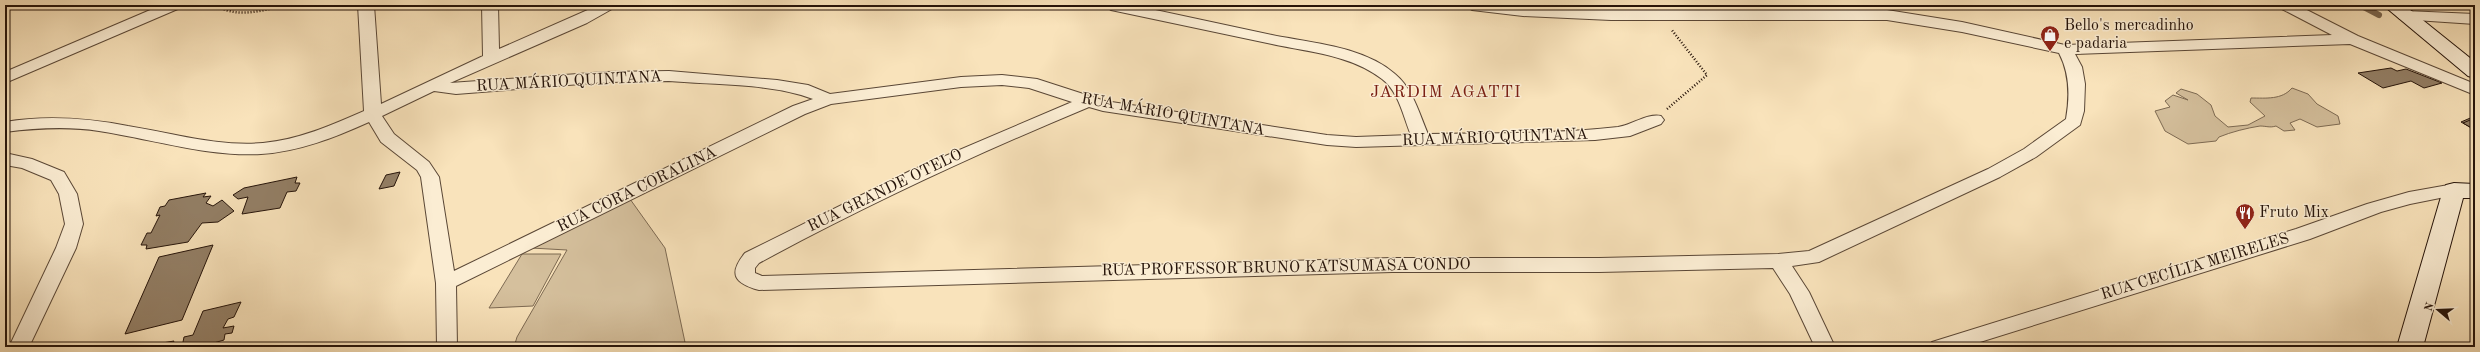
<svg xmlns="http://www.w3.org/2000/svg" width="2480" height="352" font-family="'Old Standard TT',serif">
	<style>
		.green { fill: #d5c09d; stroke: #7d6a53 }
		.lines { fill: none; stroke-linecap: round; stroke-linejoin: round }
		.stream { stroke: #79654f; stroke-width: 6 }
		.building { fill: #937f66; stroke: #251309 }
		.street-casing { stroke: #5a4736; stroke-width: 2 }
		.secondary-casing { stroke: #251309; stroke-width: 2 }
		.path { stroke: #251309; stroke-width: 2.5; stroke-dasharray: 1 2; stroke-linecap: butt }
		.street { fill: #fbedd3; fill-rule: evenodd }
		.secondary { fill: #fbedd3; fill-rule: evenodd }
		.labels { text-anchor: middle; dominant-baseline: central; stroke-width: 3; stroke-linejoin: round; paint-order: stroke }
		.poi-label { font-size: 16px; fill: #251309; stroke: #fbedd3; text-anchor: start }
		.street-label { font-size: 16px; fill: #251309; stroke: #fbedd3 }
		.neighbourhood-label { font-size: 17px; letter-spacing: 1px; fill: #7a1f14; stroke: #fbedd3 }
	</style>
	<rect width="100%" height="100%" fill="#f9e3bb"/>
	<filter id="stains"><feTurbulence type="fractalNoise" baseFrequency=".005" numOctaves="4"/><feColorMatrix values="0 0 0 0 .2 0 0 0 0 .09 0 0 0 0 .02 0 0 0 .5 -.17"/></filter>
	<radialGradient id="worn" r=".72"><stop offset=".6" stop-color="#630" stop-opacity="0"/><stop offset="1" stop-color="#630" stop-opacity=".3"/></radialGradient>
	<!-- green -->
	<g class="green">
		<path d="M 2292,88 L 2308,94 L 2317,104 L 2338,116 L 2340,124 L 2317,127 L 2300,119 L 2290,123 L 2295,130 L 2284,131 L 2276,126 C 2270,128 2266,126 2260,126 C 2247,128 2231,132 2219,137 L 2216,141 L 2188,144 L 2165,131 L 2155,111 L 2170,107 L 2165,101 L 2173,95 L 2188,100 L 2176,93 L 2181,89 L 2197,94 L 2211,105 L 2215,116 L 2228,127 L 2248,125 L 2265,116 L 2250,102 L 2251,98 C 2266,98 2282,100 2292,88 Z"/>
		<polygon points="630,199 665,248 686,347 514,347 517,337 567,250 531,248"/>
		<polygon points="522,254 561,254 533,306 489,308"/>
	</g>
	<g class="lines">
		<!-- stream -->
		<polyline class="stream" points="2360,5 2379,15"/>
	</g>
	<!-- building -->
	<g class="building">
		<polygon points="2391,68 2397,71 2406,69 2442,83 2424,88 2411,81 2383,88 2358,73"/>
		<polygon points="2475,116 2475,130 2461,122"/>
		<polygon points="2475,118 2475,130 2463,123"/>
		<polygon points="400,172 394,186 379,189 386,175"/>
		<polygon points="297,177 295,183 300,183 296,191 287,192 280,208 242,214 248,197 238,199 233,195 244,188"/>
		<polygon points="206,193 203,197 211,196 206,203 213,206 222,200 234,211 218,222 202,223 188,242 146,249 147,245 141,245 147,233 151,233 160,215 156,216 160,207 165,206 169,200"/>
		<polygon points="213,245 182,320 125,334 159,257"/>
		<polygon points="241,302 234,317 228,319 223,328 234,326 232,333 225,334 224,340 200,347 182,347 184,337 193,335 203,311"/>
		<polygon points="174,341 171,347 139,347"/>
	</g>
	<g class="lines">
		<defs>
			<g id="street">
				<polygon points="162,5 183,5 180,8 5,83 5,72"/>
				<path d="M 358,5 L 374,5 L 381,104 L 483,56 L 482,5 L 498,5 L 499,49 L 599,5 L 619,5 L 587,23 L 450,83 L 606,72 L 669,71 L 777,80 L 808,85 L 830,94 L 961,77 L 1002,75 L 1037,79 L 1105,101 L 1327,135 L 1356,137 L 1411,135 C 1403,116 1399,92 1382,79 C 1351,55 1309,52 1272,44 C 1218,33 1165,21 1111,10 L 1103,5 L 1132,5 C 1179,15 1225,25 1272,35 C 1311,43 1363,46 1395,74 C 1413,89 1419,113 1428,134 C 1491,133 1555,134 1618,127 C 1632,125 1647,113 1661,116 L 1664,120 L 1661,124 L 1630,136 L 1595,140 L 1356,147 L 1327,145 L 1103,111 L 1089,107 C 976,154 866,205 759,263 L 755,268 L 755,273 L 762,276 L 1392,258 L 1599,258 L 1778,254 L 1809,251 L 1988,169 L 2024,149 L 2066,119 C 2070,96 2070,74 2059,53 L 1962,32 L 1887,20 L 1611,20 L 1523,16 L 1472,10 L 1464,5 L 1611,10 L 1887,10 L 1962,22 L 2065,45 L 2332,35 L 2280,8 L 2277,5 L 2297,5 L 2358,36 L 2475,84 L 2475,95 L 2350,44 L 2075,54 L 2082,67 L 2085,84 L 2084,111 L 2080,125 L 2036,157 L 2000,177 L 1819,262 L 1792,266 L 1809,292 L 1835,347 L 1815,347 L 1790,294 L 1773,268 L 1599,272 L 1392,272 L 759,290 C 734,283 728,274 745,253 L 910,171 L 1072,102 L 1029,88 L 1002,85 L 961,87 L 831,104 L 805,114 L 456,286 L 457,347 L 437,347 L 436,283 L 421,177 L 417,170 L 381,142 L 369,122 C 336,137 298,152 261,154 C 207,157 152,139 99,131 C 67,126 37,128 5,132 L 5,122 C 47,115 86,118 128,126 C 172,133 218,147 263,143 C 298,140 332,125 364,111 ZM 669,81 C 713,85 772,83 813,99 L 793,106 L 454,271 L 439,177 L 429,162 L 394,134 L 382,116 L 434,91 L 456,94 L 606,82 Z"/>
				<polygon points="2405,11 2475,14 2475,24 2400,19 2397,16"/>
				<polygon points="5,153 32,159 64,172 77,194 83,224 76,248 29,347 9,347 56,248 65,224 59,194 51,180 22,168 5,165"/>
				<polygon points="2454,184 2460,186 2463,190 2460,194 2410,204 2381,212 2310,239 1964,347 1929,347 1932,342 2296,229 2367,204 2409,192"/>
			</g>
			<g id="secondary">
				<polygon points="2383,5 2404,5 2475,62 2475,78 2468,76"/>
				<polygon points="2454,183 2475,184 2475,198 2463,198 2423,347 2397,347 2443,190 2446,185"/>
			</g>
		</defs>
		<!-- street casing -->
		<use href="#street" class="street-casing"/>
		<!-- secondary casing -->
		<use href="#secondary" class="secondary-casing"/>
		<!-- path -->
		<g class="path">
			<path d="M 216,5 C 240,21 268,7 294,5"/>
			<polyline points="1667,109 1707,75 1671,29"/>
		</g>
		<!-- street -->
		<use href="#street" class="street"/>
		<!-- secondary -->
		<use href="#secondary" class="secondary"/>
	</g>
	<!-- icons -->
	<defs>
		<symbol id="shop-pin" viewBox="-11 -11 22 30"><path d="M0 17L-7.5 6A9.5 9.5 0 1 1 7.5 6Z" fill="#8f2418" stroke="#fbedd3"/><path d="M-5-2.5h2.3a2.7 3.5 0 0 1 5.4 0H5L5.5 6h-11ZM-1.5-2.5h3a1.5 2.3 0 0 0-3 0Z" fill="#fff"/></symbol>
		<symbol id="restaurant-pin" viewBox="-11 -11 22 30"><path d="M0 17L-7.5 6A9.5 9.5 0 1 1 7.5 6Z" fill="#8f2418" stroke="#fbedd3"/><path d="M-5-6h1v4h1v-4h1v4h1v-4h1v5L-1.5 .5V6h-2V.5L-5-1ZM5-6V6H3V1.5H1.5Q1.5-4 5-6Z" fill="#fff"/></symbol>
	</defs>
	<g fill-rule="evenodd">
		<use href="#shop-pin" x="2039" y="24" width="22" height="30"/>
		<use href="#restaurant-pin" x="2234" y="202" width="22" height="30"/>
	</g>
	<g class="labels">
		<!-- poi labels -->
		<g class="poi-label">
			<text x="2064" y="26">Bello's mercadinho<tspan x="2064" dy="18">e padaria</tspan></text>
			<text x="2259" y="213">Fruto Mix</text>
		</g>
		<!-- street labels -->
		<g class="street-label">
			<text transform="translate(569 82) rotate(-3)">RUA MÁRIO QUINTANA</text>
			<text transform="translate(1173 115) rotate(10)">RUA MÁRIO QUINTANA</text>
			<text transform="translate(1495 138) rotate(-2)">RUA MÁRIO QUINTANA</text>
			<text transform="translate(637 190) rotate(-26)">RUA CORA CORALINA</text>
			<text transform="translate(885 191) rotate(-26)">RUA GRANDE OTELO</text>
			<text transform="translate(2195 267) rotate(-17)">RUA CECÍLIA MEIRELES</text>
			<text transform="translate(1286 268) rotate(-1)">RUA PROFESSOR BRUNO KATSUMASA CONDO</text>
		</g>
		<!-- neighbourhood labels -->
		<g class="neighbourhood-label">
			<text x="1446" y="92">JARDIM AGATTI</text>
		</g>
	</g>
	<!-- margin -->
	<rect width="2480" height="352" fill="none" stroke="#f9e3bb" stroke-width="20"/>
	<rect x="6" y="6" width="2468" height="340" fill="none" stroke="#251309" stroke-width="2"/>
	<rect x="10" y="10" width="2460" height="332" fill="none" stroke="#251309"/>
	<!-- north arrow -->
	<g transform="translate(2438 310) rotate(289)" stroke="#fbedd3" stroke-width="3" paint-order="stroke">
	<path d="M0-3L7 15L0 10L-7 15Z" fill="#251309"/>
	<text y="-6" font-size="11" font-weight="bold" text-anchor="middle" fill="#251309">N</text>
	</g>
	<rect width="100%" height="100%" filter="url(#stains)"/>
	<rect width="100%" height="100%" fill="url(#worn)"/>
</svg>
